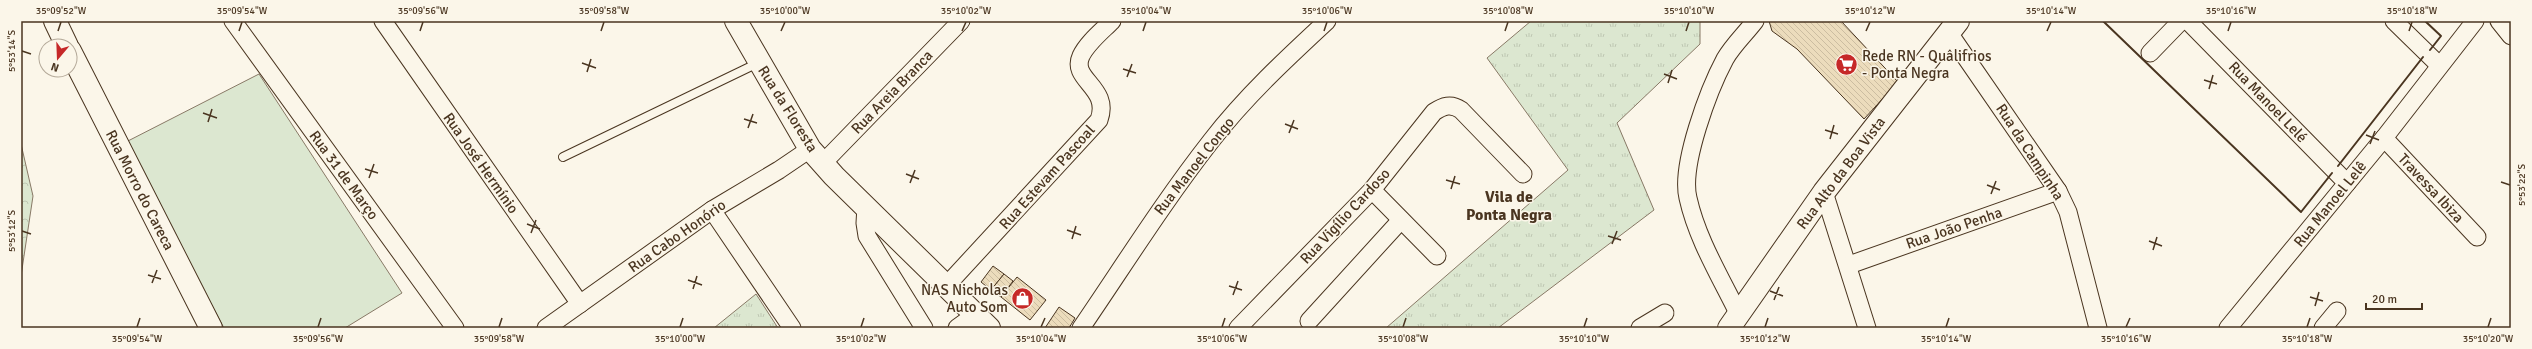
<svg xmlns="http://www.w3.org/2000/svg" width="2532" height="349" font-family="Signika,sans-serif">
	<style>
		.grass { fill: url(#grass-tufts); stroke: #887966 }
		.forest { fill: url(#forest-crowns); stroke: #887966 }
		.garden { fill: #dce7d0; stroke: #887966 }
		.building { fill: url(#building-back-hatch); stroke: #4a3520 }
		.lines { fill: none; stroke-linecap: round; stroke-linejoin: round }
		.lane-casing { stroke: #4a3520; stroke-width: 10 }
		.street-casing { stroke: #4a3520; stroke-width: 19 }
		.secondary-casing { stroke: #4a3520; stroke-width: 24 }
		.lane { stroke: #fbf6e9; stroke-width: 8 }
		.street { stroke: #fbf6e9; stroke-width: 17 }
		.secondary { stroke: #fbf6e9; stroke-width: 22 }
		.wall { stroke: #4a3520; stroke-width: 2 }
		.ticks { fill: none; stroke: #4a3520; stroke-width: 1.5 }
		.labels { text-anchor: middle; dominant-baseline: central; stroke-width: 3; stroke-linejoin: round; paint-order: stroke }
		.poi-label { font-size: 15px; fill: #4a3520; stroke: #fbf6e9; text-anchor: start }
		.street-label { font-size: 15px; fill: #4a3520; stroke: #fbf6e9 }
		.neighbourhood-label { font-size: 16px; font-weight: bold; fill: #4a3520; stroke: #fbf6e9 }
		.neatline { fill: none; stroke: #4a3520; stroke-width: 1.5 }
		.ticks-label { font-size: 10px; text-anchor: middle; fill: #4a3520 }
	</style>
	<defs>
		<pattern id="grass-tufts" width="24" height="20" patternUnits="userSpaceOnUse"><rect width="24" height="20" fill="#dce7d0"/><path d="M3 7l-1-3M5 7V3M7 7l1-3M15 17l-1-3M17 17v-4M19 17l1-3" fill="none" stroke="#bec7b2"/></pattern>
		<pattern id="forest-crowns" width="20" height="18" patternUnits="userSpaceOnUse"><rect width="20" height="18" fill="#dce7d0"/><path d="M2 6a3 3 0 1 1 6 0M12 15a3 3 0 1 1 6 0" fill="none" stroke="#bec7b2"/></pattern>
		<pattern id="building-back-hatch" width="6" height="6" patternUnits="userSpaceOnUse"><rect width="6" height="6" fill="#ecdcbc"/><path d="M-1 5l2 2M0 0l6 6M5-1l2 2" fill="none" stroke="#ccbda1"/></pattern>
	</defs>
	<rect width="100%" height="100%" fill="#fbf6e9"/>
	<!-- grass -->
	<g class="grass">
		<polygon points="1531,21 1700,21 1700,44 1617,123 1654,210 1498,328 1386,328 1568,170 1487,58"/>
		<polygon points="756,294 778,328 714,328"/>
	</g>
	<!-- forest -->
	<polygon class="forest" points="21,144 33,196 21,276"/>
	<!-- garden -->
	<polygon class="garden" points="259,74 402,293 345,328 224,328 124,143"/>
	<!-- building -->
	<g class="building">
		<polygon points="1769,21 1841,21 1898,82 1864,119 1797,49 1772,31"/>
		<polygon points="993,266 1004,274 991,290 981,282"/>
		<polygon points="1004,274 1013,281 1001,297 991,290"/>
		<polygon points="1017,277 1046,300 1030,320 1001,297"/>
		<polygon points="1059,307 1075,318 1069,328 1045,328"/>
	</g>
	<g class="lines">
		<defs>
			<polyline id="lane" points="563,157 758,63"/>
			<g id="street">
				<polyline points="233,21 455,328"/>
				<polyline points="383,21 580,304"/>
				<polyline points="2188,21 2347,183"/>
				<polyline points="2394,21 2439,65"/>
				<polyline points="2499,21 2511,36"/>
				<polyline points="1949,33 2058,191 2068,212 2098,328"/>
				<polyline points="2150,53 2181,21"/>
				<polyline points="2384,138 2477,237"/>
				<polyline points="823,163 961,21"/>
				<polyline points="1372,190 1437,256"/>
				<polyline points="1824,192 1867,328"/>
				<polyline points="866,206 865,223 867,236 924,328"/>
				<polyline points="712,210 792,328"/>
				<polyline points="1849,265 2058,191"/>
				<path d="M 947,285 L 1099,120 C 1111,87 1070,80 1081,56 C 1087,43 1102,31 1112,21"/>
				<path d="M 1739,315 C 1721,278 1697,239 1688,198 C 1680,165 1709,89 1725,59 C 1733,45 1746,33 1755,21"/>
				<polyline points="1309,321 1401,220"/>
				<polyline points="546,328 712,210 779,170 810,149"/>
				<polyline points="957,328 975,315"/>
				<path d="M 1081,328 C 1124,265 1164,201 1211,141 C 1245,97 1286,59 1327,21"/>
				<path d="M 1238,328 L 1372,190 L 1434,112 C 1443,106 1451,103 1461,110 L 1523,174"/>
				<polyline points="1640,328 1665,313"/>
				<polyline points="2228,328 2384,138 2475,21"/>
				<polyline points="2323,328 2337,311"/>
			</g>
			<g id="secondary">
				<polyline points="55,21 67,46"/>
				<polyline points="736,21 810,149 834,176 989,328"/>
				<polyline points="70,51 211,328"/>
				<polyline points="1729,328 1824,192 1958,21"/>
			</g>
		</defs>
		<!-- lane casing -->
		<use href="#lane" class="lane-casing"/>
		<!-- street casing -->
		<use href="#street" class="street-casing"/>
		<!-- secondary casing -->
		<use href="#secondary" class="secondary-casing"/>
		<!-- lane -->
		<use href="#lane" class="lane"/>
		<!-- street -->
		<use href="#street" class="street"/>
		<!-- secondary -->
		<use href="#secondary" class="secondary"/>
		<!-- wall -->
		<g class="wall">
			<polyline points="2103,21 2301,212 2332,173"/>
			<polyline points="2425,21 2441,36 2430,50"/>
			<polyline points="2338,166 2423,57"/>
		</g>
	</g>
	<!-- ticks -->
	<path class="ticks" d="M 58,31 L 61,22M 239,31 L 242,22M 420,31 L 423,22M 601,31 L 604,22M 781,31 L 785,22M 962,31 L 966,22M 1143,31 L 1146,22M 1324,31 L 1327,22M 1505,31 L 1508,22M 1686,31 L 1689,22M 1866,31 L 1870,22M 2047,31 L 2051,22M 2228,31 L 2231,22M 2409,31 L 2412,22M 22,51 L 31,54M 582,63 L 596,68M 1123,69 L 1136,73M 587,72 L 591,59M 1664,74 L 1677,79M 1127,77 L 1132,64M 2204,80 L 2217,84M 1668,83 L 1672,70M 2209,89 L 2213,75M 203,113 L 217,118M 744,119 L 757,123M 208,122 L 212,109M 1285,124 L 1298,129M 748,128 L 753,114M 1825,130 L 1838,134M 1289,133 L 1294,120M 2366,135 L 2379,140M 1830,139 L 1834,125M 2370,144 L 2375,131M 365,169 L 378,173M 906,174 L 919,179M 369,178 L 374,164M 1446,180 L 1460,184M 2501,182 L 2510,185M 910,183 L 915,170M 1987,185 L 2000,190M 1451,189 L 1455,176M 1991,194 L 1996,181M 527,224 L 540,229M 1067,230 L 1081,235M 22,231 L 31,234M 531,233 L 536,220M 1608,236 L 1621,240M 1072,239 L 1076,226M 2149,241 L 2162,246M 1612,244 L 1617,231M 2153,250 L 2157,237M 148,275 L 161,279M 688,280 L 702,285M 152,283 L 157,270M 1229,286 L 1242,290M 693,289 L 697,276M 1770,291 L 1783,296M 1233,295 L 1238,281M 2310,297 L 2323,301M 1774,300 L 1779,287M 2315,306 L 2319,292M 137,327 L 140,318M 318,327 L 321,318M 499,327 L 502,318M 680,327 L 683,318M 861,327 L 864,318M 1041,327 L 1045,318M 1222,327 L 1225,318M 1403,327 L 1406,318M 1584,327 L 1587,318M 1765,327 L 1768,318M 1946,327 L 1949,318M 2126,327 L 2130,318M 2307,327 L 2310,318M 2488,327 L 2491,318"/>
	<!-- icons -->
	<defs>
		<symbol id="supermarket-disc" viewBox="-11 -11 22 22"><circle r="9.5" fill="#c62828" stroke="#fbf6e9"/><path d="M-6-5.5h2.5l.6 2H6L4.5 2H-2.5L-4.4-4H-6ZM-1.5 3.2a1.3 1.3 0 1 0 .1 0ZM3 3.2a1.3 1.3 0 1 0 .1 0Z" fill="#fff"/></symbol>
		<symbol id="shop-disc" viewBox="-11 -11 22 22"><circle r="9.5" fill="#c62828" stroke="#fbf6e9"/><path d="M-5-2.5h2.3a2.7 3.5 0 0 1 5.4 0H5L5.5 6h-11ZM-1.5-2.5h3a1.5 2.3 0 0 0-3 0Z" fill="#fff"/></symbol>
	</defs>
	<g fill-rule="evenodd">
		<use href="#supermarket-disc" x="1834" y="52" width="25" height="25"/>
		<use href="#shop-disc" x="1010" y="286" width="25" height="25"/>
	</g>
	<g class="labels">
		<!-- poi labels -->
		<g class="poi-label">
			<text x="1862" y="56">Rede RN - Qualifrios<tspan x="1862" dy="17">- Ponta Negra</tspan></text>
			<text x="1008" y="290" text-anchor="end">NAS Nicholas<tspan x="1008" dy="17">Auto Som</tspan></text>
		</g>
		<!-- street labels -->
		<g class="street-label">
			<text transform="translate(892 92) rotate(-46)">Rua Areia Branca</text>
			<text transform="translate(2268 102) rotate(46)">Rua Manoel Lelé</text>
			<text transform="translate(788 109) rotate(58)">Rua da Floresta</text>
			<text transform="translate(2030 152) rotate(57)">Rua da Campinha</text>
			<text transform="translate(481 163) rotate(55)">Rua José Hermínio</text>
			<text transform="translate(1194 166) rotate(-52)">Rua Manoel Congo</text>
			<text transform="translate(1841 173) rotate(-53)">Rua Alto da Boa Vista</text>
			<text transform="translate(344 175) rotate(54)">Rua 31 de Março</text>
			<text transform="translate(1047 177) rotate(-48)">Rua Estevam Pascoal</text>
			<text transform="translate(2431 188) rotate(47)">Travessa Ibiza</text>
			<text transform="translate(140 190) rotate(63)">Rua Morro do Careca</text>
			<text transform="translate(2330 204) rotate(-51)">Rua Manoel Lelê</text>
			<text transform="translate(1345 216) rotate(-47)">Rua Vigílio Cardoso</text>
			<text transform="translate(1954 228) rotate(-19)">Rua João Penha</text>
			<text transform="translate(677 236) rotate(-35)">Rua Cabo Honório</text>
		</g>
		<!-- neighbourhood labels -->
		<g class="neighbourhood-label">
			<text x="1509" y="197">Vila de<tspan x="1509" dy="18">Ponta Negra</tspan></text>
		</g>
	</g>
	<!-- border -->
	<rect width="2532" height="349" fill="none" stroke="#fbf6e9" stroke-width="44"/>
	<!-- north arrow -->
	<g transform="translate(58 58) rotate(199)"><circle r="19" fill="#fbf6e9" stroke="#b4a999"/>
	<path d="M0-3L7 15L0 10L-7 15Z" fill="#c62828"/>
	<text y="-6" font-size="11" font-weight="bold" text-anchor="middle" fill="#4a3520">N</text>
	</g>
	<!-- scale -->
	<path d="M2366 303v6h56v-6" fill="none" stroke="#4a3520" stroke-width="2"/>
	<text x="2372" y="303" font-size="12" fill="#4a3520" stroke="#fbf6e9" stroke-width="3" paint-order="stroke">20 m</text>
	<rect x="22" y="22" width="2488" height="305" class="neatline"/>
	<g class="ticks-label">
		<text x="61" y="14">35°09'52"W</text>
		<text x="242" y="14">35°09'54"W</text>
		<text x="423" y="14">35°09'56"W</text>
		<text x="604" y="14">35°09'58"W</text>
		<text x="785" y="14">35°10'00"W</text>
		<text x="966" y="14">35°10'02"W</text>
		<text x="1146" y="14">35°10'04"W</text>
		<text x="1327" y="14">35°10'06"W</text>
		<text x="1508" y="14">35°10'08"W</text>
		<text x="1689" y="14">35°10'10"W</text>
		<text x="1870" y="14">35°10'12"W</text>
		<text x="2051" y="14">35°10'14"W</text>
		<text x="2231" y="14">35°10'16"W</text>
		<text x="2412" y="14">35°10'18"W</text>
		<text transform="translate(11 51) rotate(-90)" y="4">5°53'14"S</text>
		<text transform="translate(2521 185) rotate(-90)" y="4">5°53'22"S</text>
		<text transform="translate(11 231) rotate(-90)" y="4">5°53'12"S</text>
		<text x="137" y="342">35°09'54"W</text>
		<text x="318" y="342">35°09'56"W</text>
		<text x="499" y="342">35°09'58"W</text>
		<text x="680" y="342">35°10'00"W</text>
		<text x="861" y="342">35°10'02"W</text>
		<text x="1041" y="342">35°10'04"W</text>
		<text x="1222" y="342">35°10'06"W</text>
		<text x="1403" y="342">35°10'08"W</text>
		<text x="1584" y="342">35°10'10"W</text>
		<text x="1765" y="342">35°10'12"W</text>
		<text x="1946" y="342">35°10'14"W</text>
		<text x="2126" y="342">35°10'16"W</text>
		<text x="2307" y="342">35°10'18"W</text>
		<text x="2488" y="342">35°10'20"W</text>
	</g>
</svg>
